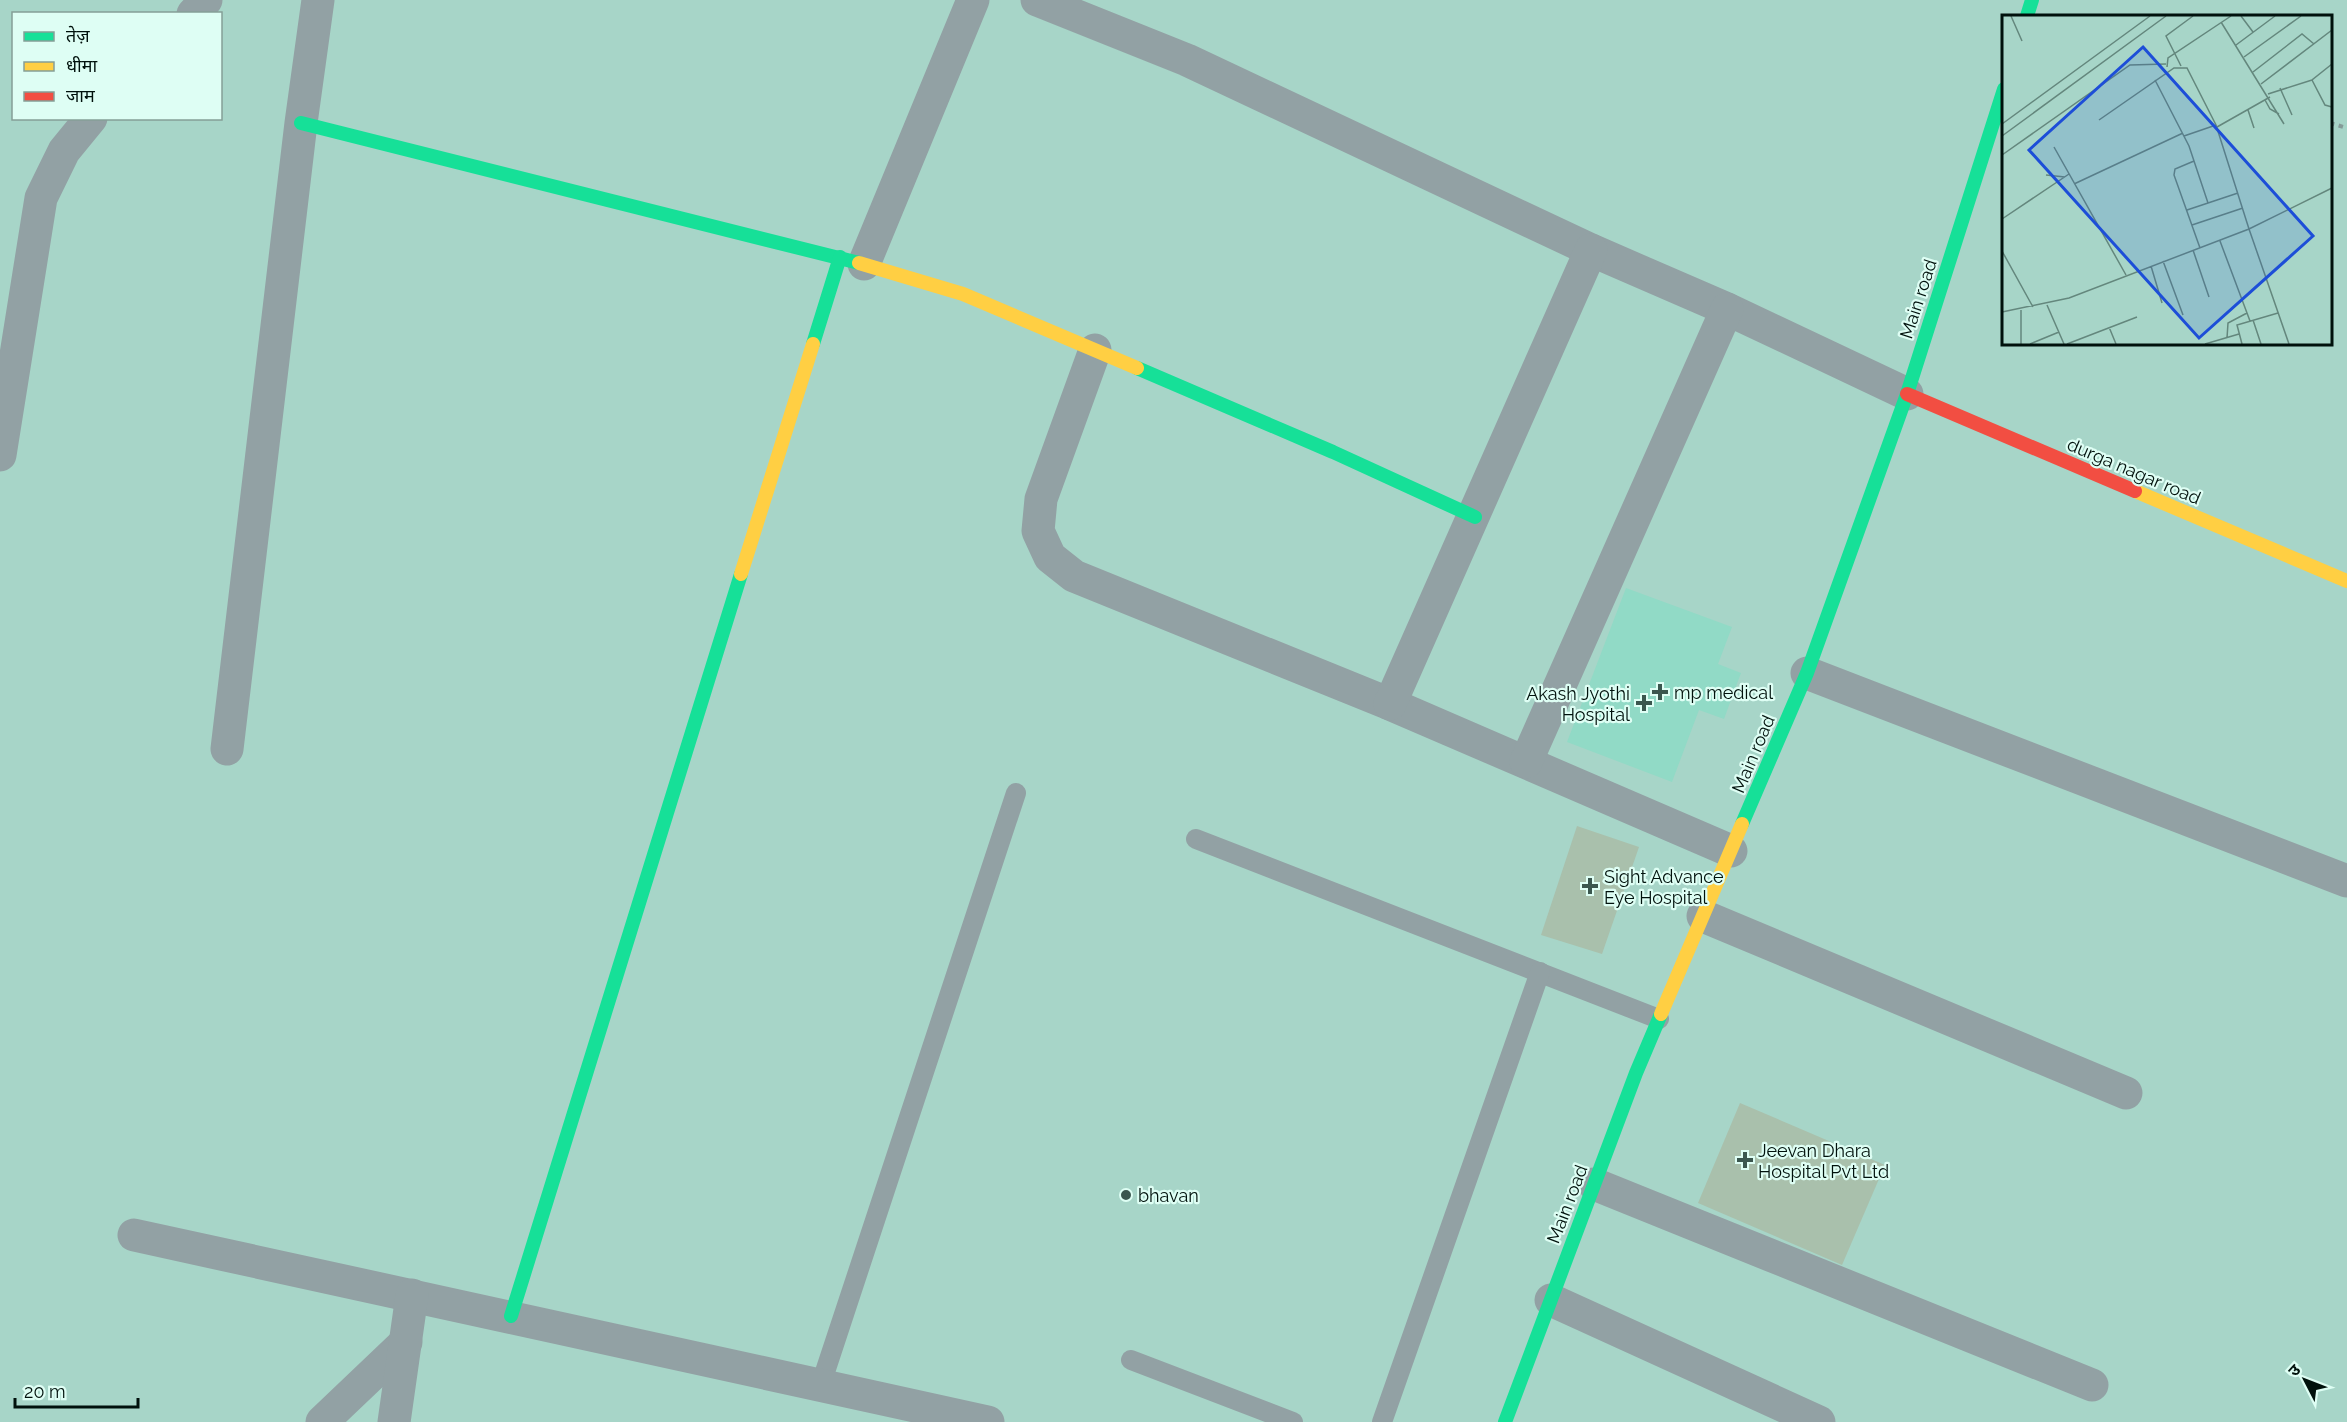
<svg xmlns="http://www.w3.org/2000/svg" width="2347" height="1422" font-family="Raleway,'Noto Sans Devanagari',sans-serif">
	<style>
		.built { fill: #91dac6 }
		.building { fill: #a9c0ac }
		.lines { fill: none; stroke-linecap: round; stroke-linejoin: round }
		.path { stroke: #859b98; stroke-width: 4; stroke-dasharray: 4.5 4.5; stroke-linecap: butt }
		.lane { stroke: #92a1a4; stroke-width: 20 }
		.street { stroke: #92a1a4; stroke-width: 33 }
		.fast { stroke: #16e098; stroke-width: 14 }
		.slow { stroke: #ffcf43; stroke-width: 14 }
		.jam { stroke: #f24e42; stroke-width: 14 }
		.poi-dot { fill: #3a564e; stroke: #defef4; stroke-width: 2 }
		.labels { text-anchor: middle; dominant-baseline: central; stroke-width: 4.5; stroke-linejoin: round; paint-order: stroke }
		.street-label { font-size: 18px; fill: #00110c; stroke: #defef4 }
		.poi-label { font-size: 18px; fill: #00110c; stroke: #defef4; text-anchor: start }
		.inset-road { fill: none; stroke: #64877d; stroke-width: 1.5 }
		.view { fill: #1d4ed8; fill-opacity: 0.15; stroke: #1d4ed8; stroke-width: 3 }
		.inset-edge { fill: none; stroke: #00110c; stroke-width: 3 }
	</style>
	<rect width="100%" height="100%" fill="#a7d5c8"/>
	<!-- built -->
	<polygon class="built" points="1626,588 1732,627 1718,664 1741,673 1724,719 1699,710 1672,782 1567,742"/>
	<!-- building -->
	<g class="building">
		<polygon points="1577,826 1639,847 1602,954 1541,935"/>
		<polygon points="1740,1103 1885,1165 1842,1265 1698,1203"/>
	</g>
	<g class="lines">
		<!-- path -->
		<polyline class="path" points="2330,123 2347,128"/>
		<!-- lane -->
		<g class="lane">
			<polyline points="1196,839 1659,1019"/>
			<polyline points="1131,1360 1293,1422"/>
			<polyline points="821,1384 1016,793"/>
			<polyline points="1382,1422 1540,972"/>
		</g>
		<!-- street -->
		<g class="street">
			<polyline points="1037,0 1187,60 1591,250 1727,309 1907,394"/>
			<polyline points="193,14 206,0"/>
			<polyline points="864,264 973,0"/>
			<polyline points="1095,350 1041,499 1038,531 1050,557 1074,576 1390,704 1731,851"/>
			<polyline points="0,455 41,198 64,151 91,118"/>
			<polyline points="1807,673 2347,881"/>
			<polyline points="1390,704 1591,250"/>
			<polyline points="227,749 301,123 318,0"/>
			<polyline points="1526,762 1727,309"/>
			<polyline points="1703,916 2126,1093"/>
			<polyline points="1594,1184 2092,1385"/>
			<polyline points="134,1235 988,1422"/>
			<polyline points="1551,1300 1819,1422"/>
			<polyline points="322,1422 406,1342"/>
			<polyline points="394,1422 412,1295"/>
		</g>
		<!-- fast -->
		<g class="fast">
			<polyline points="2027,16 2032,0"/>
			<polyline points="301,123 859,263"/>
			<polyline points="813,344 840,257"/>
			<polyline points="1137,368 1333,452 1475,517"/>
			<polyline points="1742,824 1807,673 1907,394 2004,89"/>
			<polyline points="511,1316 741,574"/>
			<polyline points="1505,1422 1636,1073 1661,1014"/>
		</g>
		<!-- slow -->
		<g class="slow">
			<polyline points="859,263 963,294 1137,368"/>
			<polyline points="2135,491 2347,581"/>
			<polyline points="741,574 813,344"/>
			<polyline points="1661,1014 1742,824"/>
		</g>
		<!-- jam -->
		<polyline class="jam" points="1907,394 2135,491"/>
	</g>
	<!-- markers -->
	<g class="poi-dot">
		<path d="M1657 683h6v6h6v6h-6v6h-6v-6h-6v-6h6z"/>
		<path d="M1641 694h6v6h6v6h-6v6h-6v-6h-6v-6h6z"/>
		<path d="M1587 877h6v6h6v6h-6v6h-6v-6h-6v-6h6z"/>
		<path d="M1742 1151h6v6h6v6h-6v6h-6v-6h-6v-6h6z"/>
		<circle cx="1126" cy="1195" r="6"/>
	</g>
	<g class="labels">
		<!-- street labels -->
		<g class="street-label">
			<text transform="translate(1918 299) rotate(-72)">Main road</text>
			<text transform="translate(2134 471) rotate(23)">durga nagar road</text>
			<text transform="translate(1753 754) rotate(-67)">Main road</text>
			<text transform="translate(1567 1204) rotate(-69)">Main road</text>
		</g>
		<!-- poi labels -->
		<g class="poi-label">
			<text x="1674" y="692">mp medical</text>
			<text x="1630" y="693" text-anchor="end">Akash Jyothi<tspan x="1630" dy="21">Hospital</tspan></text>
			<text x="1604" y="876">Sight Advance<tspan x="1604" dy="21">Eye Hospital</tspan></text>
			<text x="1758" y="1150">Jeevan Dhara<tspan x="1758" dy="21">Hospital Pvt Ltd</tspan></text>
			<text x="1138" y="1195">bhavan</text>
		</g>
	</g>
	<!-- overview -->
	<g transform="translate(2002 15)">
		<rect width="330" height="330" fill="#a7d5c8"/>
		<path class="inset-road" d="M 9,1 L 20,26M 239,1 L 251,17M 219,7 L 282,109M 234,30 L 273,1M 242,42 L 299,1M 330,49 L 310,65 L 323,90 L 330,92M 179,51 L 164,21 L 191,1M 165,52 L 166,43 L 229,1M 251,57 L 300,19 L 312,29M 153,65 L 187,131 L 206,188M 259,69 L 330,15M 278,73 L 290,100M 266,79 L 310,65M 263,85 L 268,94 L 277,99M 246,95 L 252,113M 97,105 L 172,53 L 185,53 L 214,110 L 247,214M 0,109 L 148,1M 215,112 L 268,82M 0,121 L 164,1M 182,121 L 214,110M 52,132 L 124,260M 0,140 L 128,50 L 164,49M 192,146 L 173,154 L 172,160 L 198,233M 44,160 L 63,162M 72,169 L 181,118M 185,195 L 236,178M 0,204 L 67,159M 190,210 L 241,193M 247,214 L 287,329M 218,226 L 248,306M 191,235 L 207,282M 0,236 L 31,292M 161,246 L 181,300M 149,251 L 160,288M 45,290 L 62,329M 19,295 L 19,329M 0,297 L 67,283 L 247,214 L 330,173M 251,305 L 259,329M 107,312 L 114,329M 225,323 L 226,308 L 245,298M 28,329 L 57,317M 65,329 L 135,302M 203,329 L 237,319M 240,329 L 235,310 L 276,298"/>
		<path class="view" d="M 141,32 L 311,221 L 197,323 L 27,135 Z"/>
		<rect width="330" height="330" class="inset-edge"/>
	</g>
	<!-- legend -->
	<rect x="12" y="12" width="210" height="108" fill="#defef4" stroke="#859f97" stroke-width="1.5"/>
	<rect x="24" y="32" width="30" height="9" fill="#16e098" stroke="#859f97" stroke-width="1.5"/>
	<text x="66" y="42" font-size="18" fill="#00110c">तेज़</text>
	<rect x="24" y="62" width="30" height="9" fill="#ffcf43" stroke="#859f97" stroke-width="1.5"/>
	<text x="66" y="72" font-size="18" fill="#00110c">धीमा</text>
	<rect x="24" y="92" width="30" height="9" fill="#f24e42" stroke="#859f97" stroke-width="1.5"/>
	<text x="66" y="102" font-size="18" fill="#00110c">जाम</text>
	<!-- north arrow -->
	<g transform="translate(2305 1380) rotate(312)" stroke="#defef4" stroke-width="4.5" paint-order="stroke">
	<path d="M0-4.5L10 22L0 15L-10 22Z" fill="#00110c"/>
	<text y="-9" font-size="16" font-weight="bold" text-anchor="middle" fill="#00110c">उ</text>
	</g>
	<!-- scale -->
	<path d="M15 1398v9h123v-9" fill="none" stroke="#00110c" stroke-width="3"/>
	<text x="24" y="1398" font-size="18" fill="#00110c" stroke="#defef4" stroke-width="4.5" paint-order="stroke">20 m</text>
</svg>
